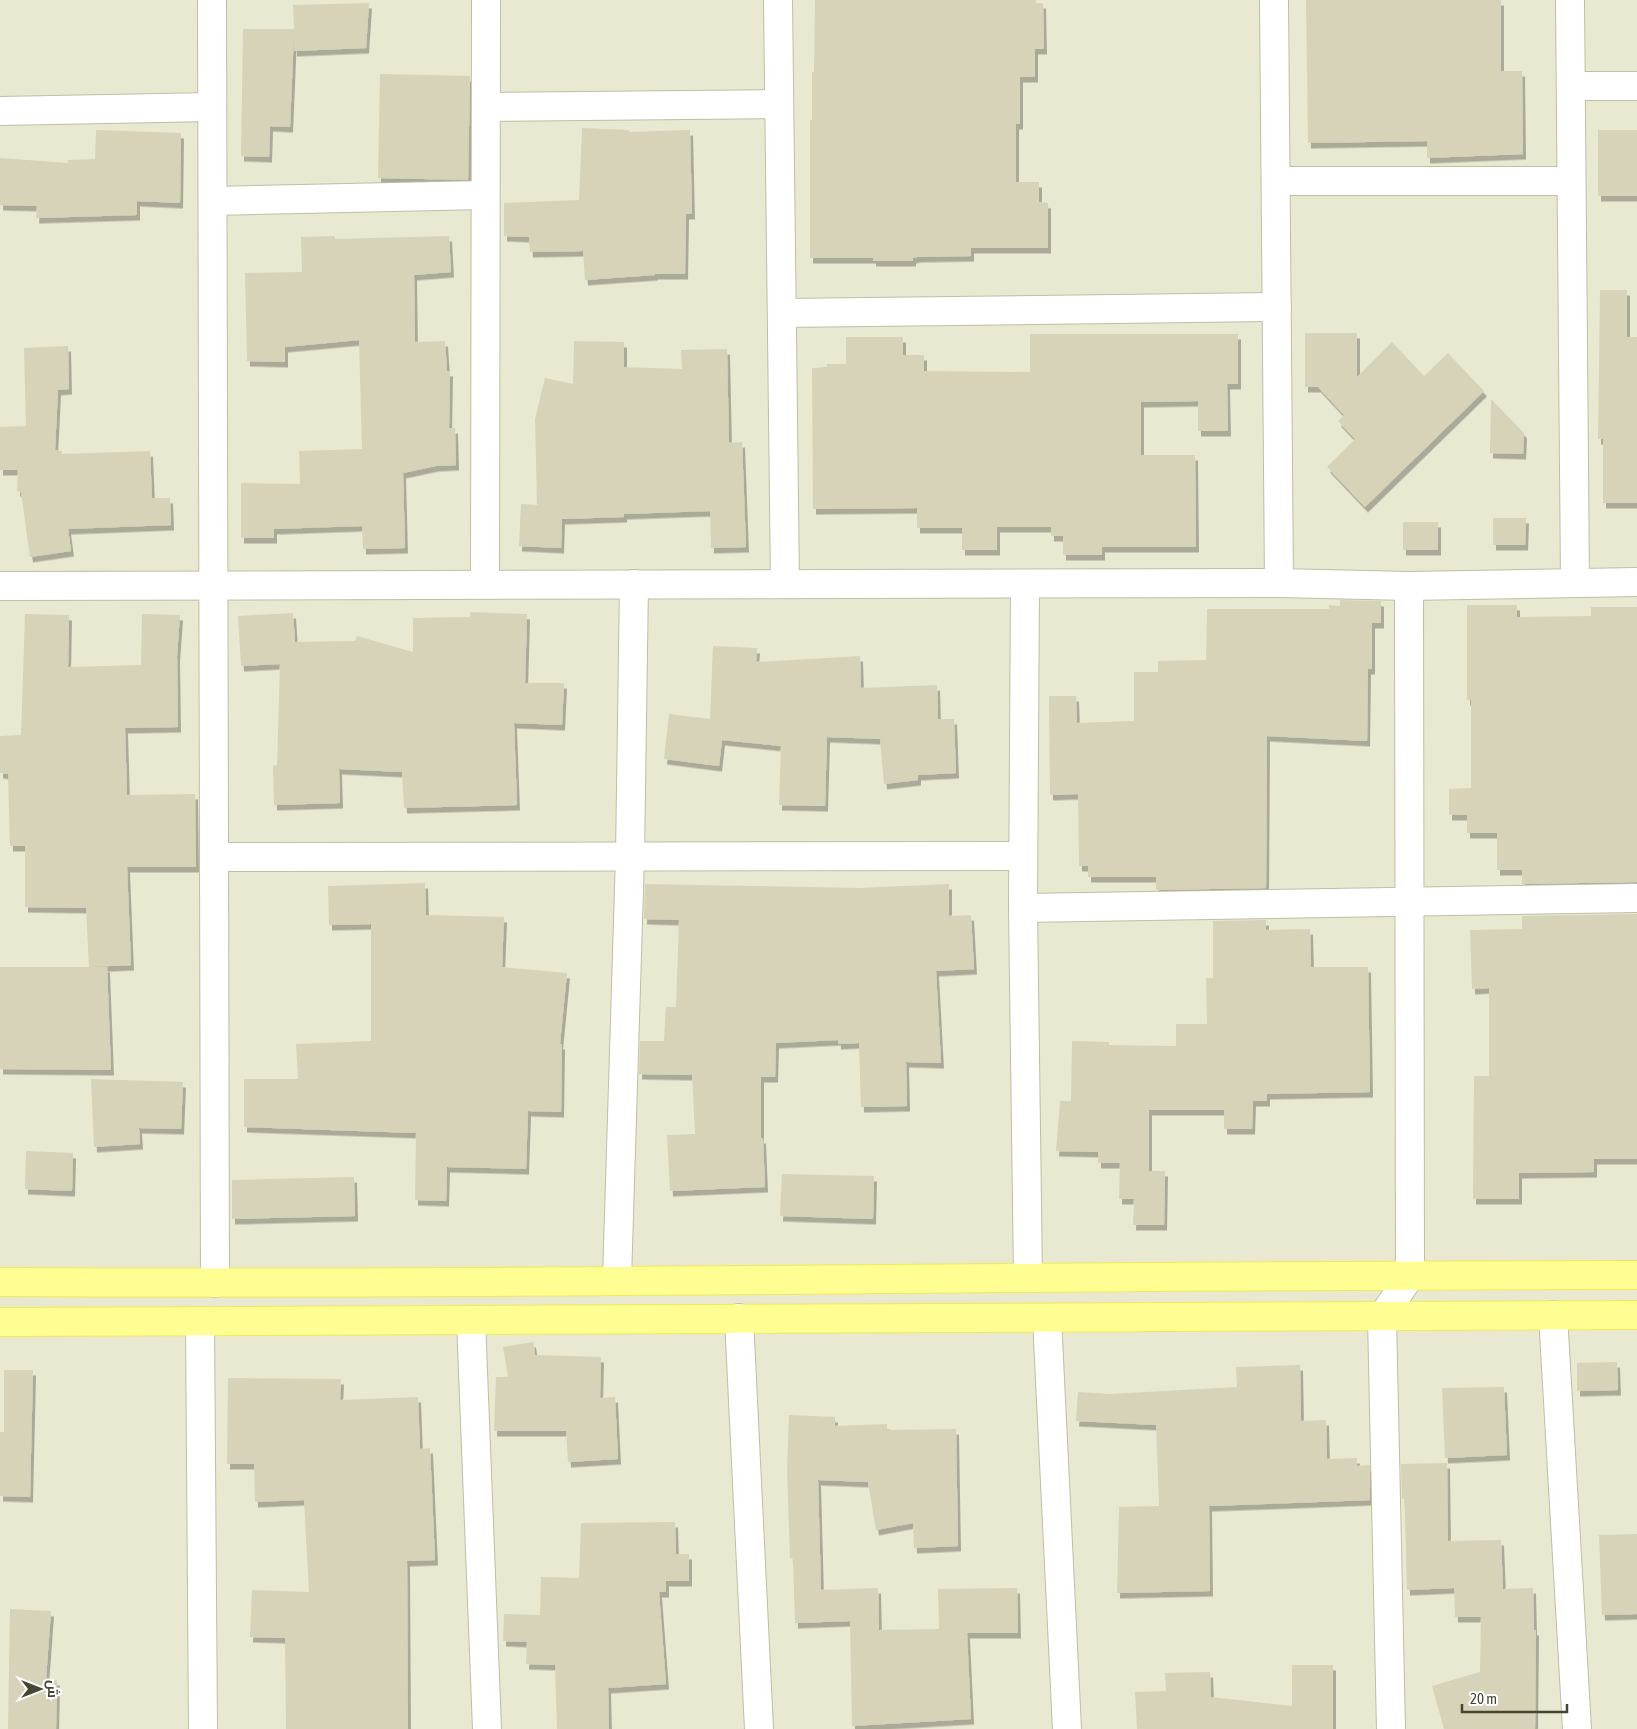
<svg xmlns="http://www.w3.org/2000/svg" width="1637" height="1729" font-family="'Asap Condensed',Cairo,sans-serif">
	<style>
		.residential { fill: #e9e8d1 }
		.building { fill: #d7d3b8; filter: url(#shadow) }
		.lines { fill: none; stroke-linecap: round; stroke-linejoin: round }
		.minor-casing { stroke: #c0bea6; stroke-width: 30 }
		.major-casing { stroke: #f0ec56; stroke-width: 30 }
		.minor { stroke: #fff; stroke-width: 28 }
		.major { stroke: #fffe92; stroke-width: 28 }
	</style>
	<defs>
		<filter id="shadow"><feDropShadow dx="3" dy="5.5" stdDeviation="0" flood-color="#0004"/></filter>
	</defs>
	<rect width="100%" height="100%" fill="#f4f3e4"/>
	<!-- residential -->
	<rect class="residential" x="0" y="0" width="1637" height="1729"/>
	<!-- building -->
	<g class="building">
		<polygon points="815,0 1036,0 1036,3 1043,3 1044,49 1035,49 1035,77 1020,77 1020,124 1016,124 1016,182 1039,182 1039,202 1048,203 1048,248 971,248 971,256 917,257 913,258 913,261 873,261 873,258 810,258 810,120 812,120 812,72 814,72"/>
		<polygon points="1306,0 1501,0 1501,71 1522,71 1523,154 1427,158 1427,141 1308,143"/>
		<polygon points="369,3 366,48 294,51 294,32 290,127 270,126 269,157 241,156 243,29 294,29 293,5"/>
		<polygon points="380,74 470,76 468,180 378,178"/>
		<polygon points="582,128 629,130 629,132 690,130 692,214 686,214 685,274 655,274 655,275 585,280 583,251 530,252 529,237 504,236 504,203 579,200"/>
		<polygon points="96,130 181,133 180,203 137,201 137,215 36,218 37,206 0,205 0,158 68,163 68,160 95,159"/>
		<rect x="1598" y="130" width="39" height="66"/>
		<polygon points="335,236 335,239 449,236 451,272 414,275 415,342 445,341 447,371 450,371 449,428 455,428 456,465 436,466 403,473 405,548 363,549 362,526 274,529 274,538 241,538 241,483 300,484 299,451 362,449 359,340 285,347 285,362 247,361 245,273 302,272 301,237"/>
		<polygon points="1600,290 1627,290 1627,337 1637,337 1637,503 1603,503 1603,439 1598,439"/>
		<polygon points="1305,333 1357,333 1357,377 1392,342 1424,376 1448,353 1484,391 1365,507 1327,467 1355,439 1338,421 1344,415 1318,387 1305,387"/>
		<polygon points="1030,334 1238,334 1238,384 1227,384 1228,431 1198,431 1198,401 1141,402 1141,455 1195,455 1196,547 1102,547 1102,555 1063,555 1063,536 1051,536 1051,527 997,527 997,550 962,550 962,528 917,528 917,508 813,509 812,368 827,367 827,364 846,364 846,337 903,337 903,355 924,355 924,371 1030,372"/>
		<polygon points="574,341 624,342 624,367 682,369 681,350 727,349 729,443 742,442 746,547 711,548 710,511 624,514 624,517 562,519 561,548 519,546 521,504 537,505 535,419 545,378 573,384"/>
		<polygon points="68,346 69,389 58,390 55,450 62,451 62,454 150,451 152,498 170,498 171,525 68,529 71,551 30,557 21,492 17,491 18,470 0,470 0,427 26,426 24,348"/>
		<polygon points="1491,399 1524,433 1523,454 1490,453"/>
		<polygon points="1493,518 1526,518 1525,545 1493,545"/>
		<rect x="1403" y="522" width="35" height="28"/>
		<polygon points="1340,600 1381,601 1381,623 1372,623 1372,669 1368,669 1367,741 1267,736 1266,888 1156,890 1156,877 1088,877 1088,866 1079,866 1078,794 1050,795 1049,696 1076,696 1077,723 1134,721 1134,672 1158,672 1158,661 1206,660 1207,609 1329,609 1329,605 1340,606"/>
		<polygon points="1467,605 1517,605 1517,617 1591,616 1591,607 1637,607 1637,882 1522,884 1522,870 1497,870 1497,833 1467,833 1467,815 1449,815 1449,789 1471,788 1471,700 1467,700"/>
		<polygon points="470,612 527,614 525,683 564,683 562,725 514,723 517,805 404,808 402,772 339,769 340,803 274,805 273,766 277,765 280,664 241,666 238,616 293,613 295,642 355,641 357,636 413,652 413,618 470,617"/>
		<polygon points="25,614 69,615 68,667 141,665 142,614 180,615 177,656 178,727 125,728 127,795 195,794 196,867 127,867 131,965 89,967 86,908 25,907 25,846 10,846 8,774 0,773 0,736 21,735"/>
		<polygon points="713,646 757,648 756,662 860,656 861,688 937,685 938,719 954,719 956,773 918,775 918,780 884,784 880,739 827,737 825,806 779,805 781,746 722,740 719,766 664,759 669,714 710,719"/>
		<polygon points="425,883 426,915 504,917 502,967 567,973 560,1044 562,1044 561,1112 528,1111 526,1169 447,1167 446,1201 415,1200 416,1133 244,1127 244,1079 298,1079 296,1044 371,1041 371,924 329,925 328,886"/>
		<polygon points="645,884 859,888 949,884 949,916 971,915 974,969 936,971 941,1063 906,1062 907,1106 861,1107 859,1043 838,1044 838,1040 776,1043 775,1077 761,1077 761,1138 763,1138 765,1187 670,1191 667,1135 695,1134 692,1075 639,1074 640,1041 664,1041 666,1007 676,1007 679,920 644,919"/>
		<polygon points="1637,914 1637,1159 1594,1159 1594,1172 1519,1173 1519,1199 1473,1199 1474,1076 1489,1076 1489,988 1472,989 1470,930 1522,929 1522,916"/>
		<polygon points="1266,920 1266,930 1310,929 1311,967 1368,967 1370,1092 1267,1094 1267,1101 1253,1101 1252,1129 1224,1129 1224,1110 1149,1110 1149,1171 1165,1171 1164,1225 1133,1225 1134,1199 1119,1199 1120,1163 1098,1163 1098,1152 1056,1151 1060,1101 1071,1101 1072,1041 1109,1042 1109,1045 1176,1046 1176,1024 1207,1024 1206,978 1213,978 1213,921"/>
		<polygon points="0,967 107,967 111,1070 0,1069"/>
		<polygon points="91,1079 183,1082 181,1129 139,1128 140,1144 94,1147"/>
		<polygon points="26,1151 73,1153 72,1191 25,1189"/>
		<polygon points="782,1174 874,1176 873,1219 780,1216"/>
		<polygon points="354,1177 355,1216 232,1219 232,1180"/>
		<polygon points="533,1342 535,1355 601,1357 600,1398 615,1397 618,1459 568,1462 566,1431 494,1431 496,1377 508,1377 503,1347"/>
		<polygon points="1617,1362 1618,1390 1577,1391 1577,1363"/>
		<polygon points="1300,1365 1301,1421 1326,1420 1327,1459 1357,1458 1357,1466 1370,1465 1370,1500 1209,1506 1210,1591 1117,1593 1119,1507 1159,1506 1156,1425 1076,1421 1078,1392 1110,1394 1237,1387 1236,1367"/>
		<polygon points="4,1370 33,1370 30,1497 0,1496 0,1432 4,1432"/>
		<polygon points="228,1378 341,1379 340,1400 418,1397 420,1449 430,1448 435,1560 407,1561 408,1729 286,1729 285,1638 250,1637 252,1590 309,1592 304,1500 255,1502 254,1464 227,1464"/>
		<polygon points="1504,1387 1507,1455 1445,1458 1442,1388"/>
		<polygon points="789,1415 835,1417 835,1426 887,1424 887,1430 956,1429 958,1546 914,1548 913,1523 876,1530 868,1482 818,1480 821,1590 878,1588 879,1630 939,1629 938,1589 1017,1588 1018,1633 967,1633 971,1719 852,1726 850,1621 795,1623 793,1558 790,1558 787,1470"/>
		<polygon points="1447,1463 1448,1541 1501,1540 1503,1589 1533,1588 1534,1630 1536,1630 1535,1729 1444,1729 1432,1686 1480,1672 1481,1617 1455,1617 1454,1588 1407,1590 1405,1514 1404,1499 1402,1499 1401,1464"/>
		<polygon points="675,1522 676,1554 689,1554 689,1581 666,1581 666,1592 659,1592 666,1684 608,1688 609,1729 557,1729 555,1665 526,1664 527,1642 503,1641 504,1614 540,1615 541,1577 579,1578 581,1523"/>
		<polygon points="1637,1534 1637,1614 1602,1615 1599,1535"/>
		<polygon points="10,1609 51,1611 46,1679 57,1680 56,1729 8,1729"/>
		<polygon points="1292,1665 1333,1665 1333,1729 1137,1729 1135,1692 1166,1691 1165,1673 1210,1672 1211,1697 1292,1706"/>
	</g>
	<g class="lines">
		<defs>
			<g id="minor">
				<polyline points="212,0 215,1283"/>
				<polyline points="778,0 785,584"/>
				<polyline points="1274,0 1279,583"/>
				<polyline points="1570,0 1575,583"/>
				<polyline points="1571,86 1637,86"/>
				<polyline points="487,107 779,104"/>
				<polyline points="0,111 212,107"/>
				<polyline points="1276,181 1571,181"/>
				<polyline points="213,201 485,195"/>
				<polyline points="782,313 1277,307"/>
				<polyline points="485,584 486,0"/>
				<polyline points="1025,584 1023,908 1028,1277"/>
				<polyline points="0,586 1279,583 1409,586 1637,582"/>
				<polyline points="215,857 1023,856"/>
				<polyline points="1023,908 1637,898"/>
				<polyline points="617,1280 630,856 634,584"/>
				<polyline points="1553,1315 1577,1729"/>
				<polyline points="739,1318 759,1729"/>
				<polyline points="1047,1318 1067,1729"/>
				<polyline points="471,1320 487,1729"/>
				<polyline points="200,1322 203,1729"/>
				<polyline points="1391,1729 1382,1317 1410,1276 1409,586"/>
			</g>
			<g id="major">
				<path d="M 0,1282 C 546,1285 1091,1275 1637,1275"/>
				<polyline points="0,1322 1637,1315"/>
			</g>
		</defs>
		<!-- minor casing -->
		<use href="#minor" class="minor-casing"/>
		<!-- major casing -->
		<use href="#major" class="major-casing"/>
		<!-- minor -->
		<use href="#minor" class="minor"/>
		<!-- major -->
		<use href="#major" class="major"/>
	</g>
	<!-- north arrow -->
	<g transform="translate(40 1689) rotate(90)" stroke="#ffffff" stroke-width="4" paint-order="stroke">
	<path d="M0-4L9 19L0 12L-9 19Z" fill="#474433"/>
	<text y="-8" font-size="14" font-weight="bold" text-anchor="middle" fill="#474433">ش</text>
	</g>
	<!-- scale -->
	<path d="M1462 1704v8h105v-8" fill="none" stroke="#474433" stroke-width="2.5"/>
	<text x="1470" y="1704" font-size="15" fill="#474433" stroke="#ffffff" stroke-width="4" paint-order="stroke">20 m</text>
</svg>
